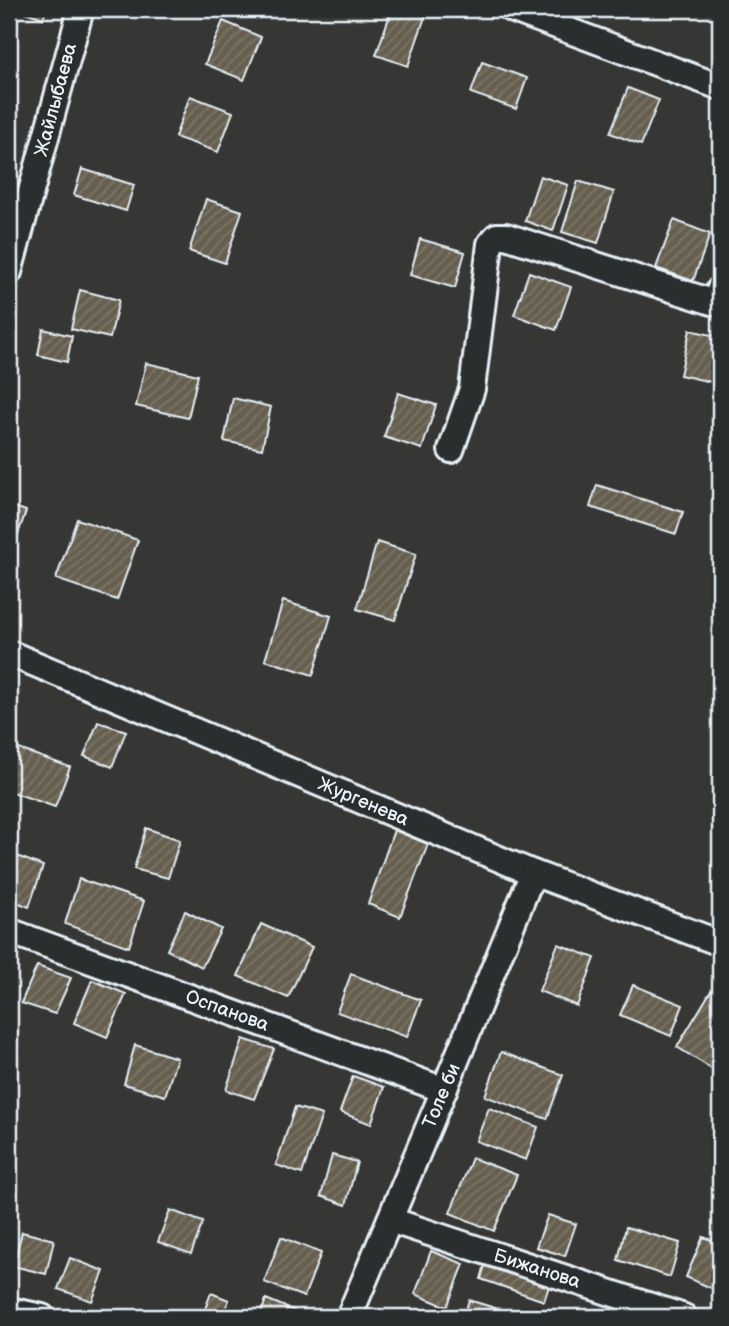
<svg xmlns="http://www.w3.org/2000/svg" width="729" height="1326" font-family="'Balsamiq Sans',sans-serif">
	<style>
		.building { fill: url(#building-hatch); stroke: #e8f1f8; stroke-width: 2 }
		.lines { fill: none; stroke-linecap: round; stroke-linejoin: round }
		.minor-casing { stroke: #e8f1f8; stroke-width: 30 }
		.minor { stroke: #2a2d2e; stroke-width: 24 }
		.labels { text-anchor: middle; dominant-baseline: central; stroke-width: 5; stroke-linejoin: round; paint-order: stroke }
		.street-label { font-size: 19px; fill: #e8f1f8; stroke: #2a2d2e }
	</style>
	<defs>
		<pattern id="building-hatch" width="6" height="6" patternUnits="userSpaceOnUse" patternTransform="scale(1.75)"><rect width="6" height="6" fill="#665f4f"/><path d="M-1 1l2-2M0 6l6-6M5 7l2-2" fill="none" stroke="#7c7669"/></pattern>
	</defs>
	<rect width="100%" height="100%" fill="#363735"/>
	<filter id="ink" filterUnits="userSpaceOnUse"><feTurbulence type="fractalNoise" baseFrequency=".0143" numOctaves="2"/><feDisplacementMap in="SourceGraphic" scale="14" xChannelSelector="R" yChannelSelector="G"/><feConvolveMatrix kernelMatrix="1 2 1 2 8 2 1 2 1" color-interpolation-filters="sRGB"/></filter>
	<g filter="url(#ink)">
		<!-- building -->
		<g class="building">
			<polygon points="16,9 47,9 43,18"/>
			<polygon points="392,9 411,9 426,14 408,66 376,55"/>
			<polygon points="223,21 261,37 244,80 205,64"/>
			<polygon points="482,62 527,78 516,109 471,93"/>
			<polygon points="628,88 659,100 641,145 610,133"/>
			<polygon points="190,96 233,112 218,152 175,137"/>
			<polygon points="82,169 134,185 126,211 74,195"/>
			<polygon points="540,176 568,185 553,231 525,221"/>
			<polygon points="578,181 614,192 598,243 562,232"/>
			<polygon points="206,199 242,211 225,263 189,251"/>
			<polygon points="674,220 710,234 693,281 656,268"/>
			<polygon points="420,239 465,252 455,288 410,275"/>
			<polygon points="529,272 571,287 556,330 514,315"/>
			<polygon points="80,290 119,300 110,338 71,329"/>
			<polygon points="43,329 72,336 67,362 38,355"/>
			<polygon points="690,330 720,337 720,384 680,375"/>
			<polygon points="146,363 198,375 188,418 136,406"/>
			<polygon points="398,393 436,405 422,449 384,437"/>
			<polygon points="233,398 271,407 262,449 224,441"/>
			<polygon points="597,485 683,512 676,534 590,507"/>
			<polygon points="9,505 26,511 9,560"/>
			<polygon points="77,519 138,540 117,600 56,579"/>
			<polygon points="377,542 416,554 395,620 357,609"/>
			<polygon points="283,601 331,616 313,675 265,660"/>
			<polygon points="98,722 126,731 112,767 84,756"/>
			<polygon points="16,748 70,767 55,807 9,791 9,769"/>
			<polygon points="146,828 180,840 168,878 134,869"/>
			<polygon points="394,830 428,844 400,917 368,904"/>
			<polygon points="9,853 43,866 29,907 9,899"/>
			<polygon points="79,879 144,901 129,947 65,924"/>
			<polygon points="185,911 221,929 202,967 167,950"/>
			<polygon points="261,924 312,947 288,998 238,976"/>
			<polygon points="558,944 595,958 577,1006 539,991"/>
			<polygon points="37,966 71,978 55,1014 21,1003"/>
			<polygon points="351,974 421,1000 407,1037 337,1012"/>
			<polygon points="92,980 126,994 107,1037 74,1023"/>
			<polygon points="633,985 683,1005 671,1036 620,1015"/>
			<polygon points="714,986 720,990 720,1074 677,1047"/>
			<polygon points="243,1039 274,1049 254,1099 226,1090"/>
			<polygon points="135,1045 177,1058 165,1096 124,1084"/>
			<polygon points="501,1052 563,1075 547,1119 485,1096"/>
			<polygon points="353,1076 384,1087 371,1124 340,1112"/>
			<polygon points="295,1107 322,1115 302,1174 276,1165"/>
			<polygon points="489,1108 538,1127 526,1160 476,1141"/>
			<polygon points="332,1155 357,1162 346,1205 321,1196"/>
			<polygon points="472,1158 517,1175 494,1231 450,1213"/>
			<polygon points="170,1210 203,1222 191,1254 158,1242"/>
			<polygon points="548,1215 576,1224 565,1256 536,1247"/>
			<polygon points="626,1227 680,1243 670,1277 618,1260"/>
			<polygon points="22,1232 54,1240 46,1274 13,1266"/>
			<polygon points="281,1237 321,1253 304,1297 264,1282"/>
			<polygon points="703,1237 720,1243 720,1292 686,1277"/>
			<polygon points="431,1251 464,1264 447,1307 415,1294"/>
			<polygon points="70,1258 104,1271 92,1301 58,1289"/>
			<polygon points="486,1261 550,1283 544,1301 481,1279"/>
			<polygon points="211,1293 229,1300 222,1317 202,1317"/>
			<polygon points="266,1299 302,1314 301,1317 260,1317"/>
			<polygon points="469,1300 498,1309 496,1317 479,1317 465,1313"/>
		</g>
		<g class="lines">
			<defs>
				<g id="minor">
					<polyline points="511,9 720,87"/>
					<polyline points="9,272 81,9"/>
					<polyline points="451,450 472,389 490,244 497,236 506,236 712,302 717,299 720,289"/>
					<polyline points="9,653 533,873 720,943"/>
					<polyline points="9,931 444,1090"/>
					<polyline points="390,1220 684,1317"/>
					<polyline points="9,1310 42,1317"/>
					<polyline points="349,1317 444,1090 533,873"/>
				</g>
			</defs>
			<!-- minor casing -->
			<use href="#minor" class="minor-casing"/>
			<!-- minor -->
			<use href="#minor" class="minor"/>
		</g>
	</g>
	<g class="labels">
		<!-- street labels -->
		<g class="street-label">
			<text transform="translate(56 100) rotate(-75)">Жайлыбаева</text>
			<text transform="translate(363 802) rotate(23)">Жургенева</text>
			<text transform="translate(227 1011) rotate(20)">Оспанова</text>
			<text transform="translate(442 1096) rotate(-67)">Толе би</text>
			<text transform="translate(537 1269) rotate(18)">Бижанова</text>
		</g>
	</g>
	<!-- margin -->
	<rect width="729" height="1326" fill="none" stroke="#2a2d2e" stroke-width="35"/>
	<rect x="18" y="18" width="694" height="1291" fill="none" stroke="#e8f1f8" stroke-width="2.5" filter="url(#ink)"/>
</svg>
